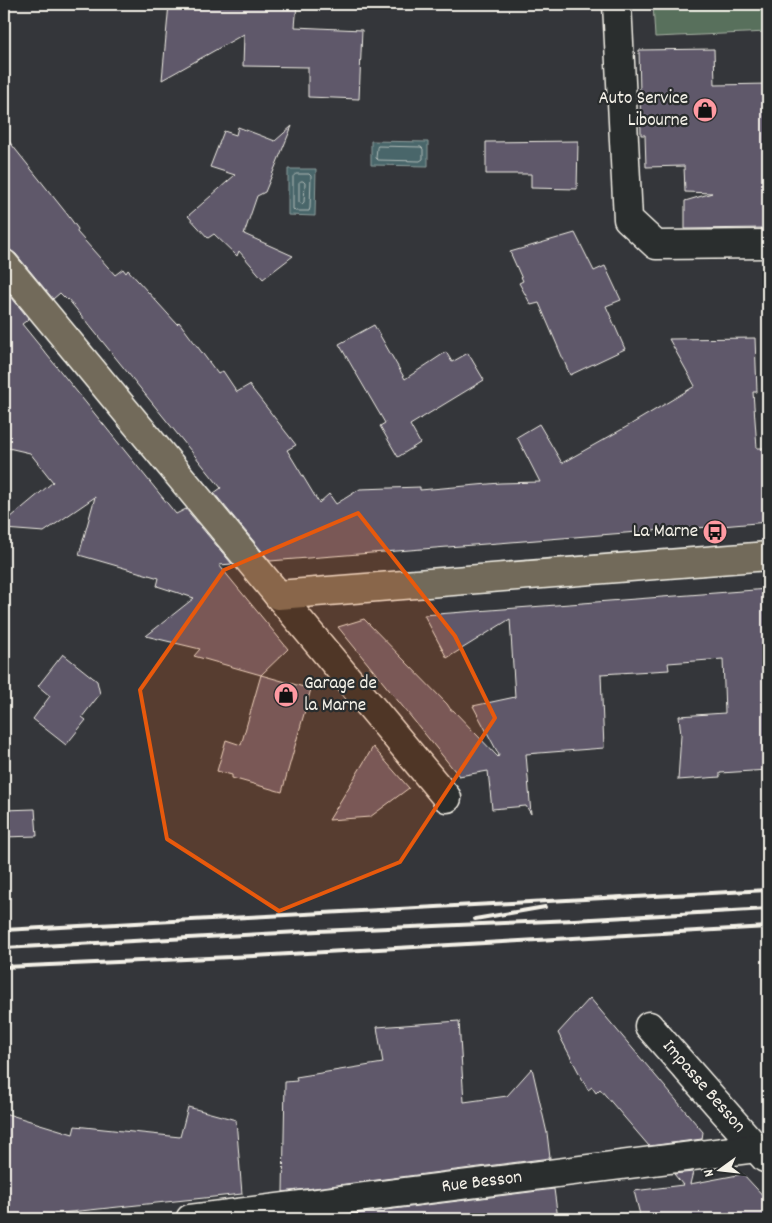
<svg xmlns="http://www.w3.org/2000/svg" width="772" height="1223" font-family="Dekko,sans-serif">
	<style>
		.green { fill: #58705c; stroke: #a6b0a2 }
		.water { fill: #48666a; stroke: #8d9e9c }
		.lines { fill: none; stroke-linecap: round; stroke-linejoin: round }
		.shore { stroke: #afb9b6; stroke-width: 1 }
		.building { fill: #5e596b; stroke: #f4f1e8 }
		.minor-casing { stroke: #f4f1e8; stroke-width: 31 }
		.major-casing { stroke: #f4f1e8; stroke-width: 31 }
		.minor { stroke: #2a2d2e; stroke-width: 28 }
		.major { stroke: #726b5a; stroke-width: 28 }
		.rail { stroke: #f4f1e8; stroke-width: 4 }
		.marked { fill: #e8590c; fill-opacity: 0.2; stroke: #e8590c; stroke-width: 4; stroke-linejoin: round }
		.labels { text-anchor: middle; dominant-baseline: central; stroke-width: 4.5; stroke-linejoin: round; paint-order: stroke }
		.poi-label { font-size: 19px; fill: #f4f1e8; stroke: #2a2d2e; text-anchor: end }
		.street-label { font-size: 19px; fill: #f4f1e8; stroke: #2a2d2e }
	</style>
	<rect width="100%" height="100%" fill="#34363a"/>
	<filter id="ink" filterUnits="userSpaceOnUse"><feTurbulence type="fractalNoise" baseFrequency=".02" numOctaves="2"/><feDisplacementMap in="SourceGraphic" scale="10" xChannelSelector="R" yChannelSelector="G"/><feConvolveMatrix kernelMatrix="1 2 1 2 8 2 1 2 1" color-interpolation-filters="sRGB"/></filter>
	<g filter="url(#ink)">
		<!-- green -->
		<polygon class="green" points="653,4 768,4 768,32 655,37"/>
		<!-- water -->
		<g class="water">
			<polygon points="371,141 428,142 428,166 371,165"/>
			<polygon points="288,169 316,169 315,216 288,215"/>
		</g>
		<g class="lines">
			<!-- shore -->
			<g class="shore">
				<polygon points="378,146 421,147 423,149 423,159 420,161 378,160 376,158 377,148"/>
				<polygon points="296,174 309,174 311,176 310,208 309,211 295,211 293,209 293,177"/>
				<polygon points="301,181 303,181 305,183 304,202 302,204 299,202 299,183"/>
			</g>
		</g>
		<!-- building -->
		<g class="building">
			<polygon points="169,4 297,4 295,27 362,30 359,99 308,97 308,67 243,66 244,34 162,80"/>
			<polygon points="714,49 715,85 768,84 768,228 685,229 685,201 712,193 685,192 684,166 646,167 645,135 641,135 639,50"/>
			<polygon points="292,126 265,192 257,196 244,234 293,256 263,279 239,251 237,256 214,234 208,238 188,216 235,175 210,167 224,131 236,135 238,127 275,141"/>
			<polygon points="4,135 67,214 78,229 77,232 115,275 123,269 126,273 128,270 177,324 179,322 218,374 223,371 237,392 249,385 296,445 287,450 319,503 329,494 336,504 360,489 420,487 420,490 500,483 540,482 517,437 539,424 562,463 628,426 695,386 669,339 755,338 757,392 753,392 757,448 768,448 768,522 710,527 663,530 270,561 214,493 221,488 68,299 67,300 60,293 53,299 16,254 10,250 4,249"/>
			<polygon points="578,141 577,189 531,188 531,174 486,174 486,142"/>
			<polygon points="575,233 594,271 605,266 621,300 606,306 625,349 570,375 539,303 531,305 519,283 523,281 510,252"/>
			<polygon points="4,288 29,319 22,324 176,514 186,509 232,564 219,565 288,649 261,675 194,656 200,649 146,636 194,598 157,586 159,578 79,555 95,497 44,532 4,529 4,523 53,482 30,453 4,447"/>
			<polygon points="374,325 405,379 446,352 452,362 468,353 484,380 410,425 420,443 398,457 380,426 385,423 339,344"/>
			<polygon points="768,589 768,770 720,773 720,777 678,780 681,735 679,716 725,713 723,659 668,663 669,670 601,674 604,748 526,754 531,814 526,806 492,809 488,771 459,776 338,627 364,619 447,704 451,710 453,710 498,757 499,755 473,706 515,697 510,619 447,658 424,615"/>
			<polygon points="63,654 97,681 100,694 82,717 86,720 66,745 33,719 50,696 38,686"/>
			<polygon points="261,675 311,689 282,792 232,778 232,775 217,771 226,740 241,745"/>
			<polygon points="373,747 409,788 370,817 329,820"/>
			<polygon points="35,809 37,836 4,837 4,810"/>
			<polygon points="590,998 703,1132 702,1139 649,1146 600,1089 596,1093 592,1087 588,1090 558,1033"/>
			<polygon points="459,1021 464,1102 507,1096 532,1068 547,1133 550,1158 283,1192 285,1082 297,1081 296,1077 383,1063 377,1027"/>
			<polygon points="188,1107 236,1120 242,1194 4,1219 4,1113 73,1134 75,1126 180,1137"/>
			<polygon points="693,1172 690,1184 743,1174 768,1201 768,1219 641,1219 634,1191 683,1185 674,1174"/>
			<polygon points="554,1189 558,1219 314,1219"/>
		</g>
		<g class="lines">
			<defs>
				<g id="minor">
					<polyline points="617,4 628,219 656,245 768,244"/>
					<polyline points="278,595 447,798"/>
					<polyline points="649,1026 765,1158"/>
					<polyline points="190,1219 756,1148"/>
				</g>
				<polyline id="major" points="4,264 278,595 768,556"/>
			</defs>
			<!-- minor casing -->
			<use href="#minor" class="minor-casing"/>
			<!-- major casing -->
			<use href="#major" class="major-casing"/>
			<!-- minor -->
			<use href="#minor" class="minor"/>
			<!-- major -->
			<use href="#major" class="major"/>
			<!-- rail -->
			<g class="rail">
				<polyline points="616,898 768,890"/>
				<polyline points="475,919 545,907"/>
				<polyline points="4,930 622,897"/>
				<polyline points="4,948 318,931 574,920 768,909"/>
				<polyline points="4,967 254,956 768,927"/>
			</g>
		</g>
	</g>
	<!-- marked area -->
	<path class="marked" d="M 358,513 L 455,636 L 495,718 L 400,862 L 279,911 L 167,839 L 140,690 L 224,570 Z"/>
	<!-- icons -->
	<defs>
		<symbol id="shop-disc" viewBox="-11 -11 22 22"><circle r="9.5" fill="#ff9aa2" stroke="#2a2d2e"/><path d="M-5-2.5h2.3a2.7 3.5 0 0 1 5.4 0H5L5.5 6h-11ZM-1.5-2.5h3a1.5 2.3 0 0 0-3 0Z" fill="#111"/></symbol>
		<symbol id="bus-disc" viewBox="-11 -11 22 22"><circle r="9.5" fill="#ff9aa2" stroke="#2a2d2e"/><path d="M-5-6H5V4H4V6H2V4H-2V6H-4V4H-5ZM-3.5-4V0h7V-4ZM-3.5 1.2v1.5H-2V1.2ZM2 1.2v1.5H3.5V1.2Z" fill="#111"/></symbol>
	</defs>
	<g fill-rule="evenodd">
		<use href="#shop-disc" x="691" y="96" width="28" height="28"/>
		<use href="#bus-disc" x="701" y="518" width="28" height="28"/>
		<use href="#shop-disc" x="272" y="681" width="28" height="28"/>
	</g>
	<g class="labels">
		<!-- poi labels -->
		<g class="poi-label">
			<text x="688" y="99">Auto Service<tspan x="688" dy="22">Libourne</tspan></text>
			<text x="698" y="532">La Marne</text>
			<text x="304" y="684" text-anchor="start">Garage de<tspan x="304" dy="22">la Marne</tspan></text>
		</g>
		<!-- street labels -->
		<g class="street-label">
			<text transform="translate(703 1087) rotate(49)">Impasse Besson</text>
			<text transform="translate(482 1183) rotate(-7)">Rue Besson</text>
		</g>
	</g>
	<!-- margin -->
	<rect width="772" height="1223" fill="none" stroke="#2a2d2e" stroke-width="20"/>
	<rect x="10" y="10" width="752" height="1203" fill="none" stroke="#f4f1e8" stroke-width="2" filter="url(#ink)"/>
	<!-- north arrow -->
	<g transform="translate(720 1170) rotate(255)" stroke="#2a2d2e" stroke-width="4" paint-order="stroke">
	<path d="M0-4L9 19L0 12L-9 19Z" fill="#f4f1e8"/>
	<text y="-8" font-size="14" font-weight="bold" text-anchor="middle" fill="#f4f1e8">N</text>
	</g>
</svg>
